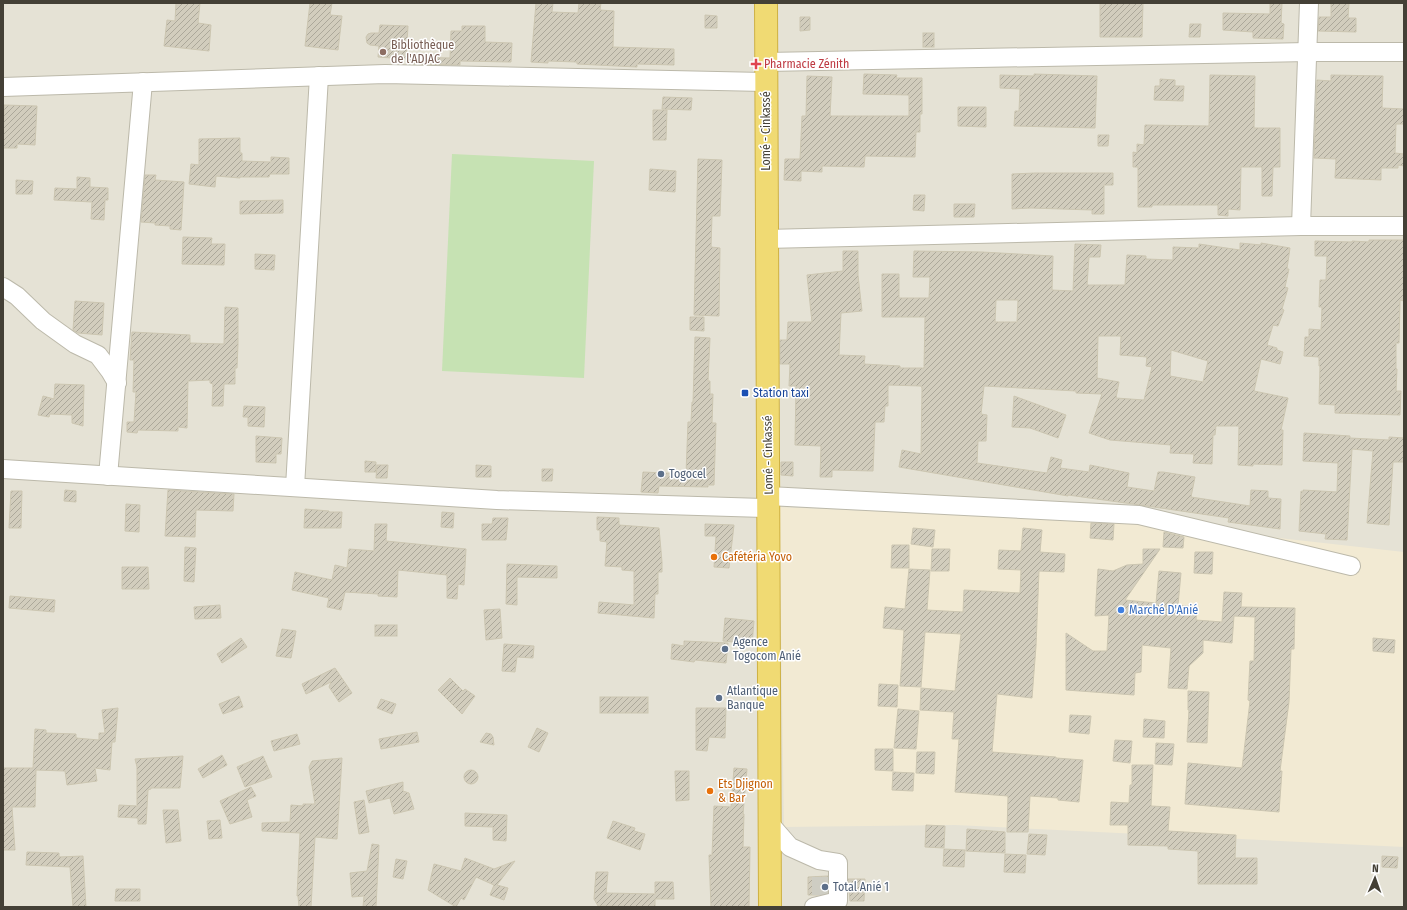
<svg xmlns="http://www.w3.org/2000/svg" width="1407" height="910" font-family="'Fira Sans Condensed',sans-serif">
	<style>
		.residential { fill: #e5e2d5 }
		.commercial { fill: #f2ead3 }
		.pitch { fill: #c6e2b3 }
		.building { fill: url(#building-hatch); stroke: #ccc6b1; fill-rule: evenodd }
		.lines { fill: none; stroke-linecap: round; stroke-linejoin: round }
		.minor-tunnel { stroke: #cecdc3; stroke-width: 18; stroke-dasharray: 18 9; stroke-linecap: butt }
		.minor-casing { stroke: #bcb9aa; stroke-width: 20 }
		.highway-casing { stroke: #ceb144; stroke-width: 24 }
		.minor { stroke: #fff; stroke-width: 18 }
		.highway { stroke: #f0da73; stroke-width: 22 }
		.education-dot { fill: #8d6e63; stroke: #fff; stroke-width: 1.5 }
		.health-dot { fill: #e0444e; stroke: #fff; stroke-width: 1.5 }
		.transit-dot { fill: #1a4fb4; stroke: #fff; stroke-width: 1.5 }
		.service-dot { fill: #5c6f8a; stroke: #fff; stroke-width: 1.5 }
		.food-dot { fill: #e8710a; stroke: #fff; stroke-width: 1.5 }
		.shop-dot { fill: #3f7fe0; stroke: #fff; stroke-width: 1.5 }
		.labels { text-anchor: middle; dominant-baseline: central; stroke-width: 3; stroke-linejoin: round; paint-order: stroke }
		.education-label { font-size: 12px; fill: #785e54; stroke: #fff; text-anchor: start }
		.health-label { font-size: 12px; fill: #be3a42; stroke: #fff; text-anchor: start }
		.street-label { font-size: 12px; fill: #444036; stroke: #fff }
		.transit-label { font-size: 12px; fill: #164399; stroke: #fff; text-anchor: start }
		.service-label { font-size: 12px; fill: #4e5e75; stroke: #fff; text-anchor: start }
		.food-label { font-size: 12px; fill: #c56008; stroke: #fff; text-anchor: start }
		.shop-label { font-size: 12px; fill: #366cbe; stroke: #fff; text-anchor: start }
	</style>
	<defs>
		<pattern id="building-hatch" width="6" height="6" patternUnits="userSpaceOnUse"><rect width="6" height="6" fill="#d2cdbd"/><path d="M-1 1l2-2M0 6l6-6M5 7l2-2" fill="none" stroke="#aca89a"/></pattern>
	</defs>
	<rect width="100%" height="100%" fill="#f1f0e6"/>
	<!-- residential -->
	<rect class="residential" x="3" y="3" width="1401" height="904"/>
	<!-- commercial -->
	<polygon class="commercial" points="779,507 1143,523 1404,552 1404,847 955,825 784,827"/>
	<!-- pitch -->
	<polygon class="pitch" points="452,154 594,161 584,378 442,371"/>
	<!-- building -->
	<g class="building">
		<polygon points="176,3 200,3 198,23 211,25 209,51 164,46 167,20 175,21"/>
		<polygon points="310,3 332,3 330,15 342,16 338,50 305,46"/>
		<polygon points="536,3 553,3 552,12 578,13 579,3 601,3 600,10 614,11 613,47 674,49 674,65 637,64 637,67 577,64 577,62 548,61 548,63 531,62"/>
		<polygon points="1100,3 1143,3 1142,37 1100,37"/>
		<polygon points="1270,3 1282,3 1281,23 1284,24 1283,39 1253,38 1253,32 1223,30 1223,13 1270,14"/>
		<polygon points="1331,3 1349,3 1348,18 1356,18 1356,32 1318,31 1319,17 1331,17"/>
		<polygon points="705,15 717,16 717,28 705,28"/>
		<polygon points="800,17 810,17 810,30 800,31"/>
		<polygon points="1190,24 1201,24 1200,37 1189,37"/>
		<polygon points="380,25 408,26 406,59 378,57 379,46 370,45 367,43 366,37 368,34 371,33 379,33"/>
		<polygon points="462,26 485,26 485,42 512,43 511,62 460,61 460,65 407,64 407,57 450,58 451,31 462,31"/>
		<rect x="923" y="33" width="11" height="14"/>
		<polygon points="864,74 897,75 896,78 922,78 922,114 920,114 920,132 916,132 915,157 865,156 864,167 822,166 822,172 801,171 801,181 784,180 785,159 800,159 802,116 806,116 807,76 832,77 830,116 909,116 909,95 863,94"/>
		<polygon points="1034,74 1097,76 1095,128 1014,126 1015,111 1019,111 1020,89 1000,88 1000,75 1034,76"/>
		<polygon points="1210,75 1255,76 1254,128 1280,128 1280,167 1273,167 1272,196 1262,196 1262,167 1241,167 1240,210 1228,209 1228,216 1218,215 1218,205 1152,205 1152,207 1138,207 1138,167 1133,167 1133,152 1137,153 1137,144 1144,145 1145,125 1209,126"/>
		<polygon points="1331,75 1383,76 1382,108 1404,109 1404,124 1396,124 1395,153 1404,154 1404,166 1398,165 1398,168 1381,168 1381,180 1335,178 1336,159 1314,158 1317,80 1331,81"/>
		<polygon points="1160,79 1175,80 1175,86 1184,86 1183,101 1154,100 1155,86 1160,86"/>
		<polygon points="663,97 692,98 691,110 662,109"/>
		<polygon points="4,105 37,106 35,145 17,144 17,148 3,148"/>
		<polygon points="958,107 986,107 986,127 958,126"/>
		<polygon points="653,110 667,110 666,140 653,140"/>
		<polygon points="1098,135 1109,135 1108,146 1098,146"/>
		<polygon points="240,138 240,153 242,153 242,161 271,162 271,157 289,158 289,174 270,174 269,177 240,177 240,178 216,176 215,187 189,184 191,164 199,165 199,139"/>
		<polygon points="698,159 722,160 720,216 712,216 711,247 720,248 719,316 694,315"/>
		<polygon points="650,169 676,171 675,192 649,190"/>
		<polygon points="1035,173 1113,173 1113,185 1104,185 1104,214 1092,214 1092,210 1031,208 1012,209 1012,174"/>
		<polygon points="145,175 156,175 155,180 184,182 181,230 170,229 170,226 155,225 155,223 141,222"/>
		<polygon points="77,177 90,178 90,187 108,188 108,200 105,200 104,220 91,219 92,202 54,200 55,188 77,189"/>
		<polygon points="16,180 33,181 32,194 16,194"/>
		<polygon points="914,195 925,195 924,211 913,210"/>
		<polygon points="283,200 283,213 240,214 240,201"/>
		<polygon points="954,204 975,204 974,217 954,217"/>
		<polygon points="183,237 212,238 211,244 225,244 224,265 182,264"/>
		<polygon points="1369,240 1404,240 1404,301 1400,300 1399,343 1396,343 1396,369 1397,369 1396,391 1401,391 1400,415 1335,413 1335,405 1319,404 1320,366 1319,366 1319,357 1304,356 1305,337 1309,337 1309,329 1321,330 1322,307 1319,307 1320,280 1326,280 1327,256 1315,256 1315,241 1352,242 1352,241 1369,242"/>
		<path d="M 1240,243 L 1261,245 L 1261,243 L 1290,248 L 1287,269 L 1289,269 L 1285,287 L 1288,288 L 1282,309 L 1284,310 L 1278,326 L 1273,325 L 1267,345 L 1277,348 L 1277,350 L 1283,352 L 1280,364 L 1261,359 L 1254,391 L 1288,398 L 1281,430 L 1283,430 L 1282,465 L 1253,464 L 1253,466 L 1238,465 L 1239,426 L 1216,426 L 1215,435 L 1213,435 L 1212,464 L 1193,463 L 1194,454 L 1170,453 L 1171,445 L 1110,440 L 1089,433 L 1102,394 L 1076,393 L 1076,391 L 984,386 L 981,414 L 987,415 L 986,441 L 978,441 L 977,463 L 1047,473 L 1051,457 L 1062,460 L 1060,468 L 1089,472 L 1090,465 L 1129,473 L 1127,487 L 1154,491 L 1158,472 L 1163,472 L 1195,477 L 1191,497 L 1250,506 L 1251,490 L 1268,491 L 1268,498 L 1281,499 L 1280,529 L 1228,522 L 1229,518 L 1140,505 L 1068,495 L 1068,496 L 899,467 L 902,450 L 921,454 L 922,388 L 921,386 L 888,385 L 888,406 L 885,406 L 884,422 L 875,422 L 873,471 L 832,470 L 832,477 L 820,477 L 821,446 L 795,445 L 796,386 L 789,386 L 790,364 L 780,364 L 780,340 L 787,340 L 788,322 L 812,322 L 807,275 L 843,271 L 843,251 L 858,251 L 858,275 L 862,311 L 841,313 L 839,355 L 865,356 L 864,364 L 900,366 L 900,368 L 924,368 L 925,317 L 882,317 L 882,274 L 899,274 L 899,298 L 929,298 L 930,277 L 913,277 L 914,251 L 982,252 L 1053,256 L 1052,290 L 1073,291 L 1075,244 L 1101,245 L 1100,257 L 1089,257 L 1087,285 L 1125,285 L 1127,255 L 1146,256 L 1146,259 L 1173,260 L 1173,247 L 1199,248 L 1199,244 L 1240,250 ZM 996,300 L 1018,300 L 1017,322 L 995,322 ZM 1098,336 L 1121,336 L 1120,355 L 1147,357 L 1146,366 L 1152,367 L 1144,400 L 1116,398 L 1119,382 L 1097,378 ZM 1171,350 L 1208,361 L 1203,382 L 1170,376 Z"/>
		<polygon points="255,254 275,255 274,270 255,269"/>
		<polygon points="75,301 104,303 102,335 78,333 73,330"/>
		<polygon points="225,307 238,308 238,344 237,368 235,368 235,384 224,384 223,406 212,406 213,384 210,383 210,380 188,381 187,428 178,427 178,431 138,430 137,433 127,432 127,422 134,422 136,392 133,392 134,360 130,360 132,332 190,335 190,343 224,344"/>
		<polygon points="690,317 704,317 704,331 690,330"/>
		<polygon points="695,337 710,338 708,381 710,381 710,394 713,394 712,423 716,423 714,485 708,485 708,487 659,486 658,493 641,492 643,472 686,474 688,422 691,422 692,402 693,402"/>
		<polygon points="55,384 84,385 83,426 72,423 72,415 50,414 49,417 38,415 43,396 54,399"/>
		<polygon points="1014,396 1066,415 1058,438 1030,428 1012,427"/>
		<polygon points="244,406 265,407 264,427 248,426 248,417 243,417"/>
		<polygon points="1304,433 1335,435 1350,436 1350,438 1389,440 1389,437 1404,438 1404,462 1393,462 1389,525 1367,523 1373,451 1352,449 1347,540 1325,539 1326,534 1299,531 1301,491 1303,492 1303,490 1337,492 1338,463 1303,461"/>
		<polygon points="256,436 282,438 281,454 276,454 276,463 256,462"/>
		<polygon points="365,461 376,462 376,472 365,472"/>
		<polygon points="781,462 793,462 793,476 781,475"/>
		<polygon points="377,465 388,465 387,478 376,478"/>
		<polygon points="476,465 491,466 491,477 476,477"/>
		<polygon points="542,469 553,469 552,481 542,481"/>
		<polygon points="65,490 76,491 76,502 64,501"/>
		<polygon points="168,490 234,494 233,511 196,510 195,537 165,536"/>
		<polygon points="11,491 22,491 21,528 9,528"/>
		<polygon points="126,504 140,505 139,532 125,531"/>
		<polygon points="305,509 329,511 329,512 342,512 341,528 304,528"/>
		<polygon points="442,512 454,513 453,528 441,527"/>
		<polygon points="597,517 619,518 619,525 659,528 662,562 662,572 658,572 658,594 655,594 654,618 598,613 599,602 634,605 634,571 622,570 622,567 605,566 607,542 600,541 600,530 597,530"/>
		<polygon points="493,518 508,518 506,540 482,540 482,524 492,524"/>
		<polygon points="1091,523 1114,524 1113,540 1090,538"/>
		<polygon points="375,524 387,524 386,541 466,549 464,585 458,584 457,599 447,598 447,575 398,570 397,597 378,596 378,594 345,592 341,610 327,607 329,598 292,590 295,572 332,580 335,565 347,568 349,549 374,551"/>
		<polygon points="705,524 734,525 729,568 714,567 716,536 705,536"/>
		<polygon points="913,528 935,530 933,547 911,544"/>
		<polygon points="1023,528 1042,530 1040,552 1065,554 1064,572 1039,571 1036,646 1032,698 997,694 992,752 1056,757 1056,758 1083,760 1079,802 1058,800 1058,798 1030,796 1028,832 1007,832 1008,796 955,792 959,739 952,739 954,712 920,710 921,688 955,691 961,634 925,632 921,687 900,686 904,630 883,628 885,607 905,609 909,569 930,570 927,610 963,612 964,590 1020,593 1021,570 998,569 999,550 1021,551"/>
		<polygon points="1164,532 1184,537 1183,548 1163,547"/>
		<polygon points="892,545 909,545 909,568 891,568"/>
		<polygon points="185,547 196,548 194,582 184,581"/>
		<polygon points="932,549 950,549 949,571 931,571"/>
		<polygon points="1143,549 1160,549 1125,600 1156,603 1159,571 1181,573 1178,605 1197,607 1196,620 1222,622 1224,592 1242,593 1241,607 1295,608 1294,649 1291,649 1289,702 1280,771 1282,771 1279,812 1185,804 1188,763 1242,768 1250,701 1248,700 1250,661 1254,661 1255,617 1234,616 1232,643 1203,640 1203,653 1189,666 1187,689 1168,688 1171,648 1142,645 1141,672 1135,673 1134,695 1066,690 1066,633 1093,651 1107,651 1109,615 1095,616 1098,569 1113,571 1127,565 1143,564"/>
		<polygon points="1195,552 1213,552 1212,574 1194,573"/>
		<polygon points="507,564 557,566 557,578 517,577 517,605 506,604"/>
		<polygon points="122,567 148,567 149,589 122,589"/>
		<polygon points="10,596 55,600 54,612 9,608"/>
		<polygon points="220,605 221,618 195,619 194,607"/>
		<polygon points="500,609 502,638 486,640 484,610"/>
		<polygon points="725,618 754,621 752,644 723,641"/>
		<rect x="375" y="625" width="22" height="11"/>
		<polygon points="282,629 296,631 291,658 276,656"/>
		<polygon points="241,638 247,647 222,663 217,654"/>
		<polygon points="1373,638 1395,640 1394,653 1373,651"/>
		<polygon points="684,641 728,643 726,663 695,660 694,662 671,659 672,644 684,646"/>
		<polygon points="504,644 534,646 533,658 517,657 515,672 502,671"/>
		<polygon points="335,668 352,693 339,702 329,687 331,682 306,694 302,684"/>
		<polygon points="450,678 463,691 465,689 475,696 462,714 438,690"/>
		<polygon points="879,684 898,685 897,707 878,706"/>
		<polygon points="1188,691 1209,692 1207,743 1187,742 1189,710 1188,710"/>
		<polygon points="239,696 243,707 223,714 219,704"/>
		<rect x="600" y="697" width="48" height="16"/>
		<polygon points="381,699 396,704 392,714 377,708"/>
		<polygon points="118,708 115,742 112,742 110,770 95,768 97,781 67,785 65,771 36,770 35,807 12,807 15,850 3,850 3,768 33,768 35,729 46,730 46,733 76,734 76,738 99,740 99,733 105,733 102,710"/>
		<polygon points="696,708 726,708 725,738 709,737 707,751 696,750"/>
		<polygon points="898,709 919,711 916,749 894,748"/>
		<polygon points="1070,715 1091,716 1089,734 1069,732"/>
		<polygon points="1144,719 1165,721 1164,738 1143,737"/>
		<polygon points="537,728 548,733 539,752 528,747"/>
		<polygon points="417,732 419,742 381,749 379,739"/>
		<polygon points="486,733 491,734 493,737 494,745 480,742"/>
		<polygon points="297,734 300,744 274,751 271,741"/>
		<polygon points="1115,740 1132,741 1130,763 1113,761"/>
		<polygon points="1156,743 1174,744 1172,765 1155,764"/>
		<polygon points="875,749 893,749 893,771 875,770"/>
		<polygon points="917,752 935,752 934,774 916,773"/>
		<polygon points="222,755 227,765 203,778 198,769"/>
		<polygon points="183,756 180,788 151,788 151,789 148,790 146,824 138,824 138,818 118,817 119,805 137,806 137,767 135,759"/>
		<polygon points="263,756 272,777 245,787 237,767"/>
		<polygon points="342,758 337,839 315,837 311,907 299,907 298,896 297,896 300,833 262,831 262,823 290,822 291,805 303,806 303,804 315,804 309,767 312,761"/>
		<polygon points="1132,765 1153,765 1151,806 1170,807 1168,831 1236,835 1235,858 1257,858 1257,884 1198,884 1198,851 1168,849 1168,846 1128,845 1128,825 1110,825 1111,802 1129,803 1130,785 1132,785"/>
		<polygon points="734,768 747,769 743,814 744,814 743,847 750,847 749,907 711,907 709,855 712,855 714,806 731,807"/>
		<circle cx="471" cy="777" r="7"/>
		<polygon points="675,771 689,771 689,800 676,801"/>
		<polygon points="893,772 914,773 913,791 892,790"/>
		<polygon points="403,782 403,791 409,793 414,809 394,814 390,798 369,803 366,791"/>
		<polygon points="251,787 256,796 247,800 252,817 230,824 220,801"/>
		<polygon points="364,800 369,832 359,834 354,802"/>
		<polygon points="163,810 178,810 181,841 166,843"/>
		<polygon points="465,813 507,815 506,841 493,840 493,827 465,826"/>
		<polygon points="220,820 222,838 209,839 207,821"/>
		<polygon points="613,821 635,828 634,831 645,834 640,850 607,838"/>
		<polygon points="926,825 945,826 944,848 925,847"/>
		<polygon points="967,829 1005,832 1005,853 966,851"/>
		<polygon points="1029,834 1047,835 1045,855 1027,854"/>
		<polygon points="372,844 379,845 376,907 363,907 364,896 352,897 350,873 367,871"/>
		<polygon points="944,849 965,850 964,867 943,866"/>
		<polygon points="27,852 59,853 59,857 83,856 86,907 73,907 70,867 26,865"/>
		<polygon points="1005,854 1026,855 1025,873 1004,872"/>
		<polygon points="1382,856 1398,857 1397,868 1382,867"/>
		<polygon points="465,858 494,869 515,861 497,885 508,888 504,900 490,895 494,885 476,877 464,900 461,898 456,907 428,890 434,864 461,871"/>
		<polygon points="396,859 407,861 403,879 393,877"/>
		<polygon points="596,872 608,872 606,893 655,894 655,882 673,882 674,899 655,899 655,907 598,906 594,899"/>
		<polygon points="828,876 828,893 817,895 808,895 808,877"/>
		<polygon points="848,879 865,879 864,901 850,901"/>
		<polygon points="116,889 140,889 140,901 115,901"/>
	</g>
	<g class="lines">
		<!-- minor-tunnel -->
		<polyline class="minor-tunnel" points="821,877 821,895"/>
		<defs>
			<g id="minor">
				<polyline points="766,62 1308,52 1404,52"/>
				<polyline points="3,87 385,74 766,82"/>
				<polyline points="1301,226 1309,3"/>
				<polyline points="766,239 1301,226 1404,226"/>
				<polyline points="3,287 17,296 43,321 75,344 98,355 110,371 117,383"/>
				<polyline points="3,469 497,500 768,508"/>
				<polyline points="108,476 143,82"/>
				<polyline points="295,487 319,76"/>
				<polyline points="768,496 1139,515 1351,566"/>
				<polyline points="770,824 790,847 819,860 838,863 838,901 814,907"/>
			</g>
			<polyline id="highway" points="766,3 770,907"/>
		</defs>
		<!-- minor casing -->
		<use href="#minor" class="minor-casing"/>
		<!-- highway casing -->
		<use href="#highway" class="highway-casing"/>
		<!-- minor -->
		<use href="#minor" class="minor"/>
		<!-- highway -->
		<use href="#highway" class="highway"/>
	</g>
	<!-- markers -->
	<circle class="education-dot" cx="383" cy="52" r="4"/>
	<path class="health-dot" d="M754 58h4v4h4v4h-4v4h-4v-4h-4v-4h4z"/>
	<rect class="transit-dot" x="741" y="389" width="8" height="8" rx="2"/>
	<g class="service-dot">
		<circle cx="661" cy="474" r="4"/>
		<circle cx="725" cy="649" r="4"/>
		<circle cx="719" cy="698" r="4"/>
		<circle cx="825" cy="887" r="4"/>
	</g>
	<g class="food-dot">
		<circle cx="714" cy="557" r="4"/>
		<circle cx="710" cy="791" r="4"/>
	</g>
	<circle class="shop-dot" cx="1121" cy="610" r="4"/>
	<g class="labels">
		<!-- education labels -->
		<g class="education-label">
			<text x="391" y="45">Bibliothèque<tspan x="391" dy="14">de l'ADJAC</tspan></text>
		</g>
		<!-- health labels -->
		<g class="health-label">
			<text x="764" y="64">Pharmacie Zénith</text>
		</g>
		<!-- street labels -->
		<g class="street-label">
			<text transform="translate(766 131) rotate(-90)">Lomé - Cinkassé</text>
			<text transform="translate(768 455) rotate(-91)">Lomé - Cinkassé</text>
		</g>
		<!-- transit labels -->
		<g class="transit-label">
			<text x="753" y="393">Station taxi</text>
		</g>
		<!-- service labels -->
		<g class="service-label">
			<text x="669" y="474">Togocel</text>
			<text x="733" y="642">Agence<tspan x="733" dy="14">Togocom Anié</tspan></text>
			<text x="727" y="691">Atlantique<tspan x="727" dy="14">Banque</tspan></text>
			<text x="833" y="887">Total Anié 1</text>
		</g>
		<!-- food labels -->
		<g class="food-label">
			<text x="722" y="557">Cafétéria Yovo</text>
			<text x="718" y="784">Ets Djignon<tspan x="718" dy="14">&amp; Bar</tspan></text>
		</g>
		<!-- shop labels -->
		<g class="shop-label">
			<text x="1129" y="610">Marché D'Anié</text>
		</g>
	</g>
	<!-- border -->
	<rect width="1407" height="910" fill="none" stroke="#444036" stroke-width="8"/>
	<!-- north arrow -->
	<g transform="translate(1375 878) rotate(2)" stroke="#ffffff" stroke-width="3" paint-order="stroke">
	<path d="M0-3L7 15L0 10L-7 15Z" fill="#444036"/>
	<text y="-6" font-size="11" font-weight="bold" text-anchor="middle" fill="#444036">N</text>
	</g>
</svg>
